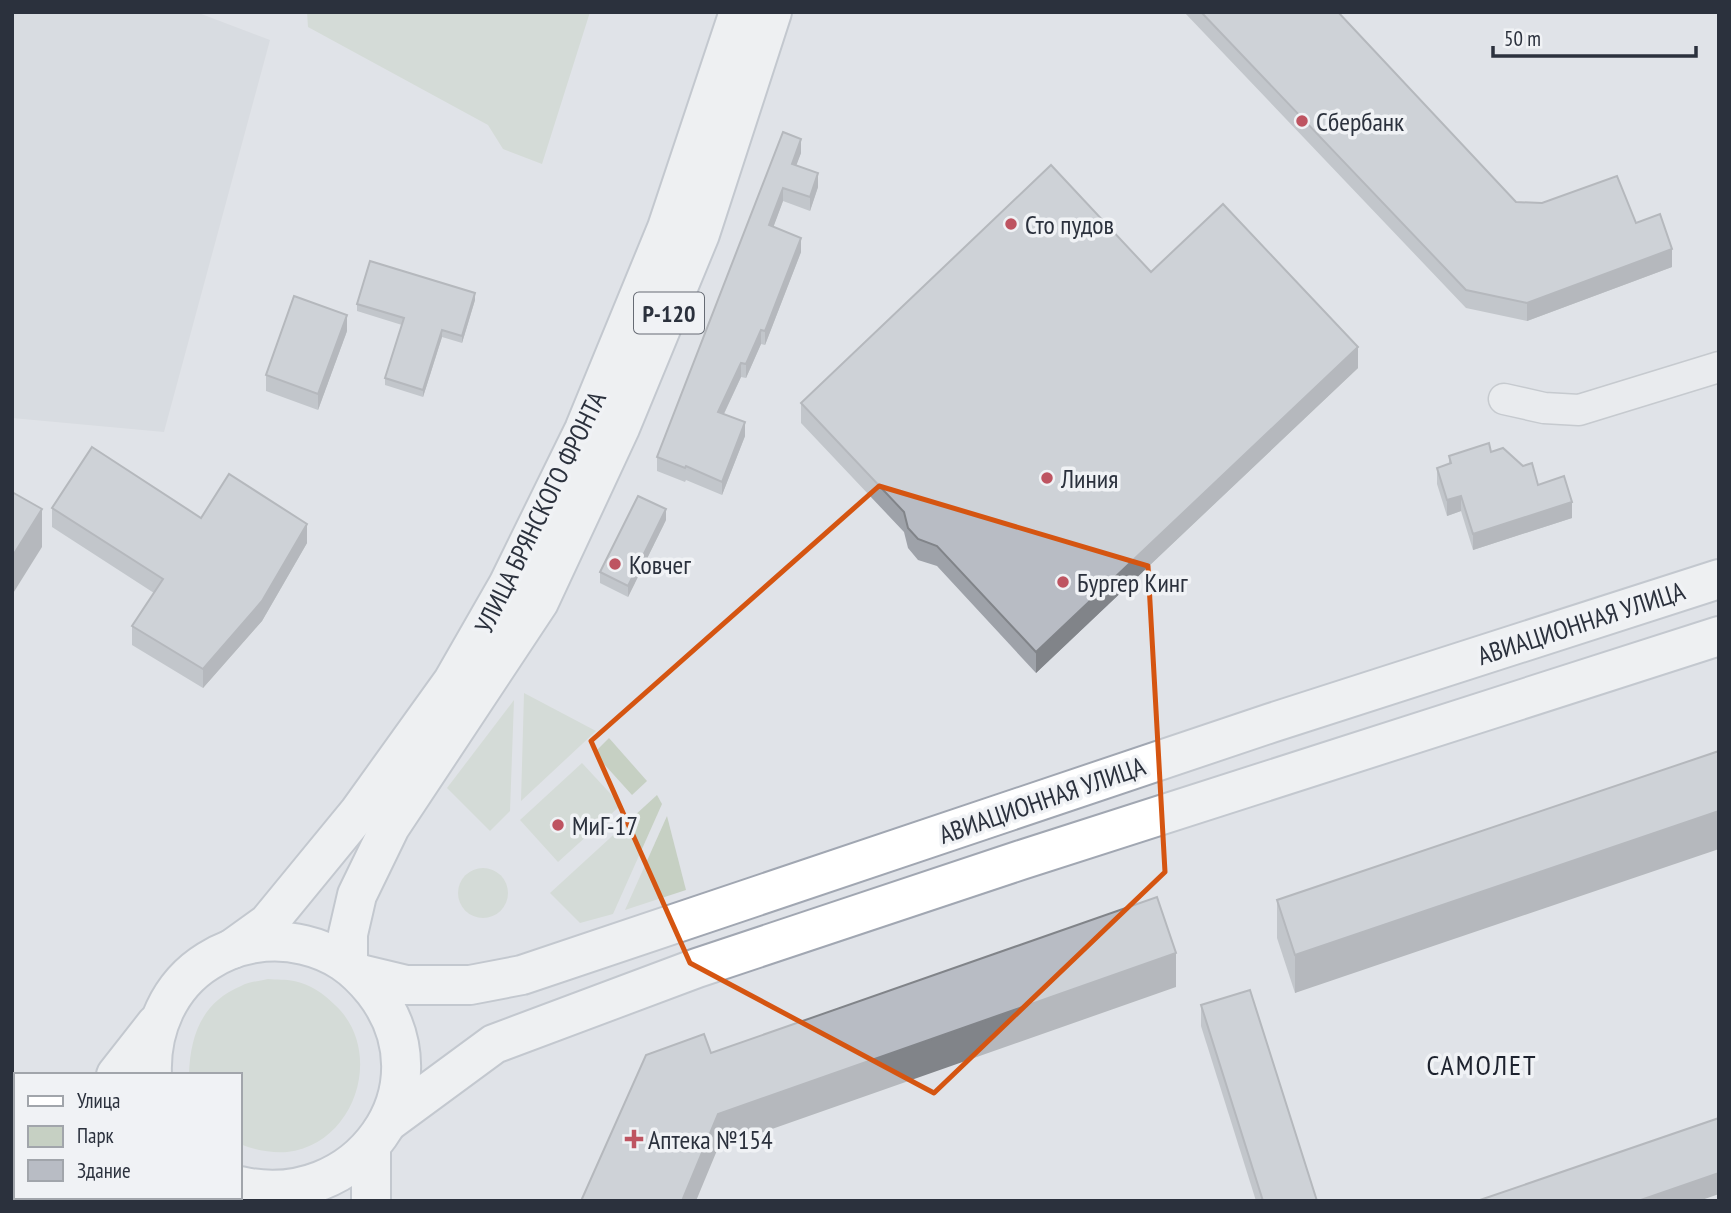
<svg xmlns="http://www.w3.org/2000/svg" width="1731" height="1213" font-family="'PT Sans Narrow',sans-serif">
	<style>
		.built { fill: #cfd2d9 }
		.green { fill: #c6d0c3 }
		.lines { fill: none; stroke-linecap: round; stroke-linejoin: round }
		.minor-casing { stroke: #a6aab1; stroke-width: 33 }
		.major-casing { stroke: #a1a7b2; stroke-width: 42 }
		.minor { stroke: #f3f4f6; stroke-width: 30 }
		.major { stroke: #fff; stroke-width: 38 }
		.wall { fill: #9ea2a9 }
		.shaded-wall { fill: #818489 }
		.building { fill: #b8bcc4; stroke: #818489; stroke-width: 2 }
		.marked { fill: none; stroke: #d55511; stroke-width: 5; stroke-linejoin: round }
		.poi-dot { fill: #be5461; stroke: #f0f2f5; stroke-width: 2.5 }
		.labels { text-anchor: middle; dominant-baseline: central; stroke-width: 7; stroke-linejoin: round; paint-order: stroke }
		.shield { fill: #f0f2f5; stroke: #666b74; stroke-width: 2 }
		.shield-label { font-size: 24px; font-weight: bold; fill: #2b313d }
		.poi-label { font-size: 26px; fill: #2b313d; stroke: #f0f2f5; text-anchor: start }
		.street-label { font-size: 26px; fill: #2b313d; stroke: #f0f2f5 }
		.neighbourhood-label { font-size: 28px; letter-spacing: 2px; fill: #1d222e; stroke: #f0f2f5 }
	</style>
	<rect width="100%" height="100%" fill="#e0e3e8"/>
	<!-- built -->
	<polygon class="built" points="12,12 196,12 270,40 164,432 12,418"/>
	<!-- green -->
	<g class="green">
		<polygon points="307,12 590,12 542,164 503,149 488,125 308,27"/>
		<polygon points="524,693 596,731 521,801"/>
		<polygon points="514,700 510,811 490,831 447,788"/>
		<polygon points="609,738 647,781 632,795 594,753"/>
		<polygon points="582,763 621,805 558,862 520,820"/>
		<polygon points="657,795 662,804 613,914 580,923 550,893"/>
		<polygon points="667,816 686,890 625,910"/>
		<circle cx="483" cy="893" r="25"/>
		<path d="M 268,979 C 276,980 286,979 294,981 C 310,984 324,994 335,1005 C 385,1051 356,1144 287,1152 C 270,1153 255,1150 240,1144 L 240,1075 L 189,1075 C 190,1036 202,1002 241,986 C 249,982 259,981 268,979 Z"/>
	</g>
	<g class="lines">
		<defs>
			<polyline id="minor" points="1504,399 1544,408 1579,410 1719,367"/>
			<g id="major">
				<polyline points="232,949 268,923 359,812 453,681 508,585 584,430 667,228 739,12"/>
				<polyline points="348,964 348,934 357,895 390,827 539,602 620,428 700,234 772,12"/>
				<polyline points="360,974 406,985 470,985 522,975 1271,723 1719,579"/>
				<polyline points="116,1075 156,1024"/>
				<path d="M 152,1075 C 150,1030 169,985 208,961 C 236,943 271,937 304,945 C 334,952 355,967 374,991 C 449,1088 357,1213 240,1186"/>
				<polyline points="388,1122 494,1044 697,968 1021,860 1719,636"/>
				<polyline points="12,1164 16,1162"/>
				<polyline points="55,1201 64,1197"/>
				<polyline points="371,1201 371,1148"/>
			</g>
		</defs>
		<!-- minor casing -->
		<use href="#minor" class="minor-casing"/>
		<!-- major casing -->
		<use href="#major" class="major-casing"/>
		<!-- minor -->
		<use href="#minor" class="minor"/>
		<!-- major -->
		<use href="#major" class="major"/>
	</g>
	<!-- wall -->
	<g class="wall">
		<polygon points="1184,12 1338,12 1516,202 1636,223 1672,267 1527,321 1466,308"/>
		<polygon points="783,132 801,153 796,165 818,187 810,211 783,201 773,227 801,252 765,345 761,344 746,378 741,377 724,414 745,436 722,495 686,480 685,482 657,471 657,457"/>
		<polygon points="1151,272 1358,368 1036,673 937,566 918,560 908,548 904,532 801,423 801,403"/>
		<polygon points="475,300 462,343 442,337 423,397 385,385 385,378 402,325 357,311 357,304"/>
		<polygon points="347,331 318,410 266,391 266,375"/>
		<polygon points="1491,452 1538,485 1572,518 1473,550 1461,511 1447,516 1437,484 1437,468 1449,464 1449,456"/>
		<polygon points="52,508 201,518 307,543 262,621 203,688 132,645 132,626 154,593 52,527"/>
		<polygon points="666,520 628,597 600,583 600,572"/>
		<polygon points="1719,751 1295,993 1277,938 1277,900"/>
		<polygon points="1201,1005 1317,1201 1256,1201 1201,1026"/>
	</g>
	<!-- shaded-wall -->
	<g class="shaded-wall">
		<polygon points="801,139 801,153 792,177 792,164"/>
		<polygon points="818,173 818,187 810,211 810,197"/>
		<polygon points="783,188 783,201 769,239 769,225"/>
		<polygon points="801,238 801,252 765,345 765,331"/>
		<polygon points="1672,249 1672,267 1527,321 1527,303"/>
		<polygon points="475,293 475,300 462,343 462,336"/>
		<polygon points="347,315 347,331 318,410 318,394"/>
		<polygon points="442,330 442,337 423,397 423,390"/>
		<polygon points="761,330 761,344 746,378 746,364"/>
		<polygon points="1358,347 1358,368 1036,673 1036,652"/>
		<polygon points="741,363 741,377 718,426 718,412"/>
		<polygon points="745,422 745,436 722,495 722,482"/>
		<polygon points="1461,496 1461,511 1447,516 1447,500"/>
		<polygon points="1572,502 1572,518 1473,550 1473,534"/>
		<polygon points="42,509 42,547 12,595 12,557"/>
		<polygon points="666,509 666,520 628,597 628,586"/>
		<polygon points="307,524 307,543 262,621 203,688 203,669"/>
		<polygon points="1719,811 1719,849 1295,993 1295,955"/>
		<polygon points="1176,953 1176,987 718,1148 696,1201 682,1201 718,1114"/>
		<polygon points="1719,1173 1719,1194 1699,1201 1638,1201"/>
	</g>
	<!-- building -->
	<g class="building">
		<polygon points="1201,12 1338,12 1516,202 1542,203 1617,176 1636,223 1660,214 1672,249 1527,303 1466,290"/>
		<polygon points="783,132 801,139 792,164 818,173 810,197 783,188 769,225 801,238 765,331 761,330 746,364 741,363 718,412 745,422 722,482 686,466 685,468 657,457"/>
		<polygon points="1051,165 1151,272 1223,204 1358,347 1036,652 937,546 918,539 908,528 904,512 801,403"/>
		<polygon points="370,261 475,293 462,336 442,330 423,390 385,378 404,318 357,304"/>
		<polygon points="294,296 347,315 318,394 266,375"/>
		<polygon points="1489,443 1491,452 1503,448 1523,466 1532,463 1538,485 1564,476 1572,502 1473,534 1461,496 1447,500 1437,468 1451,463 1449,456"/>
		<polygon points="92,447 201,518 229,474 307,524 262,601 203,669 132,626 163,579 52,508"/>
		<polygon points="12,492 42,509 12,557"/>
		<polygon points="638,496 666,509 628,586 600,572"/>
		<polygon points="1719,751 1719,811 1295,955 1277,900"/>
		<polygon points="1157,897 1176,953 718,1114 682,1201 581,1201 646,1055 704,1034 711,1053"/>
		<polygon points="1250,990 1317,1201 1263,1201 1201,1005"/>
		<polygon points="1719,1118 1719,1173 1638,1201 1477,1201"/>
	</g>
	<!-- marked area -->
	<path d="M0 0H1731V1213H0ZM 879,486 L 1148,566 L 1165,872 L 934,1093 L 690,963 L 591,741 Z" fill="#e0e3e8" fill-opacity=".55" fill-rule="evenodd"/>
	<path class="marked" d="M 879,486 L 1148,566 L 1165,872 L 934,1093 L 690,963 L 591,741 Z"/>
	<!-- markers -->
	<g class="poi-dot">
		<circle cx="1302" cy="121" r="7"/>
		<circle cx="1011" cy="224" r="7"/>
		<circle cx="1047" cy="478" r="7"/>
		<circle cx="615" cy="564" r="7"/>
		<circle cx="1063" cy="582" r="7"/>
		<circle cx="558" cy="825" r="7"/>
		<path d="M630.5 1128.5h7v7h7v7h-7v7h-7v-7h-7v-7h7z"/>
	</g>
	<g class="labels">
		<!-- shield labels -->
		<rect class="shield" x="634" y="292.5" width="70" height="41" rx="5"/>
		<g class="shield-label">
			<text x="669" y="313">Р-120</text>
		</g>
		<!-- poi labels -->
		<g class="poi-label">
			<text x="1316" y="121">Сбербанк</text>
			<text x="1025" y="224">Сто пудов</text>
			<text x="1061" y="478">Линия</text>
			<text x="629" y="564">Ковчег</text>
			<text x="1077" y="582">Бургер Кинг</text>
			<text x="572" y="825">МиГ-17</text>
			<text x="648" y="1139">Аптека №154</text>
		</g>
		<!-- street labels -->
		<g class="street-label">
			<text transform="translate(540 512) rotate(-64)">УЛИЦА БРЯНСКОГО ФРОНТА</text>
			<text transform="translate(1581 623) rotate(-18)">АВИАЦИОННАЯ УЛИЦА</text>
			<text transform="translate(1042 800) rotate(-19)">АВИАЦИОННАЯ УЛИЦА</text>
		</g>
		<!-- neighbourhood labels -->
		<g class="neighbourhood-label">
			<text x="1482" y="1064">САМОЛЕТ</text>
		</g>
	</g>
	<!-- border -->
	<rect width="1731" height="1213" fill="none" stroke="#2b313d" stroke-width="28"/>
	<!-- legend -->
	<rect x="14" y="1073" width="228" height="126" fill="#f0f2f5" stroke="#a1a5ab" stroke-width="2"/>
	<rect x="28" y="1096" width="35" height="10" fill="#ffffff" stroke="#a1a5ab" stroke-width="2"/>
	<text x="77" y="1108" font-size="21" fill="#2b313d">Улица</text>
	<rect x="28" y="1126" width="35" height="21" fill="#c6d0c3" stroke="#a1a5ab" stroke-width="2"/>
	<text x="77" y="1143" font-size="21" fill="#2b313d">Парк</text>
	<rect x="28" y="1160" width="35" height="21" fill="#b8bcc4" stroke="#a1a5ab" stroke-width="2"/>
	<text x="77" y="1178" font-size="21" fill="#2b313d">Здание</text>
	<!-- scale -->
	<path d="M1493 46v10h203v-10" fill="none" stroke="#2b313d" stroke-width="3.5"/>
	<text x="1504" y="46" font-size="21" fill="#2b313d" stroke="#f0f2f5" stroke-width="5" paint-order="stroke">50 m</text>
</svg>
